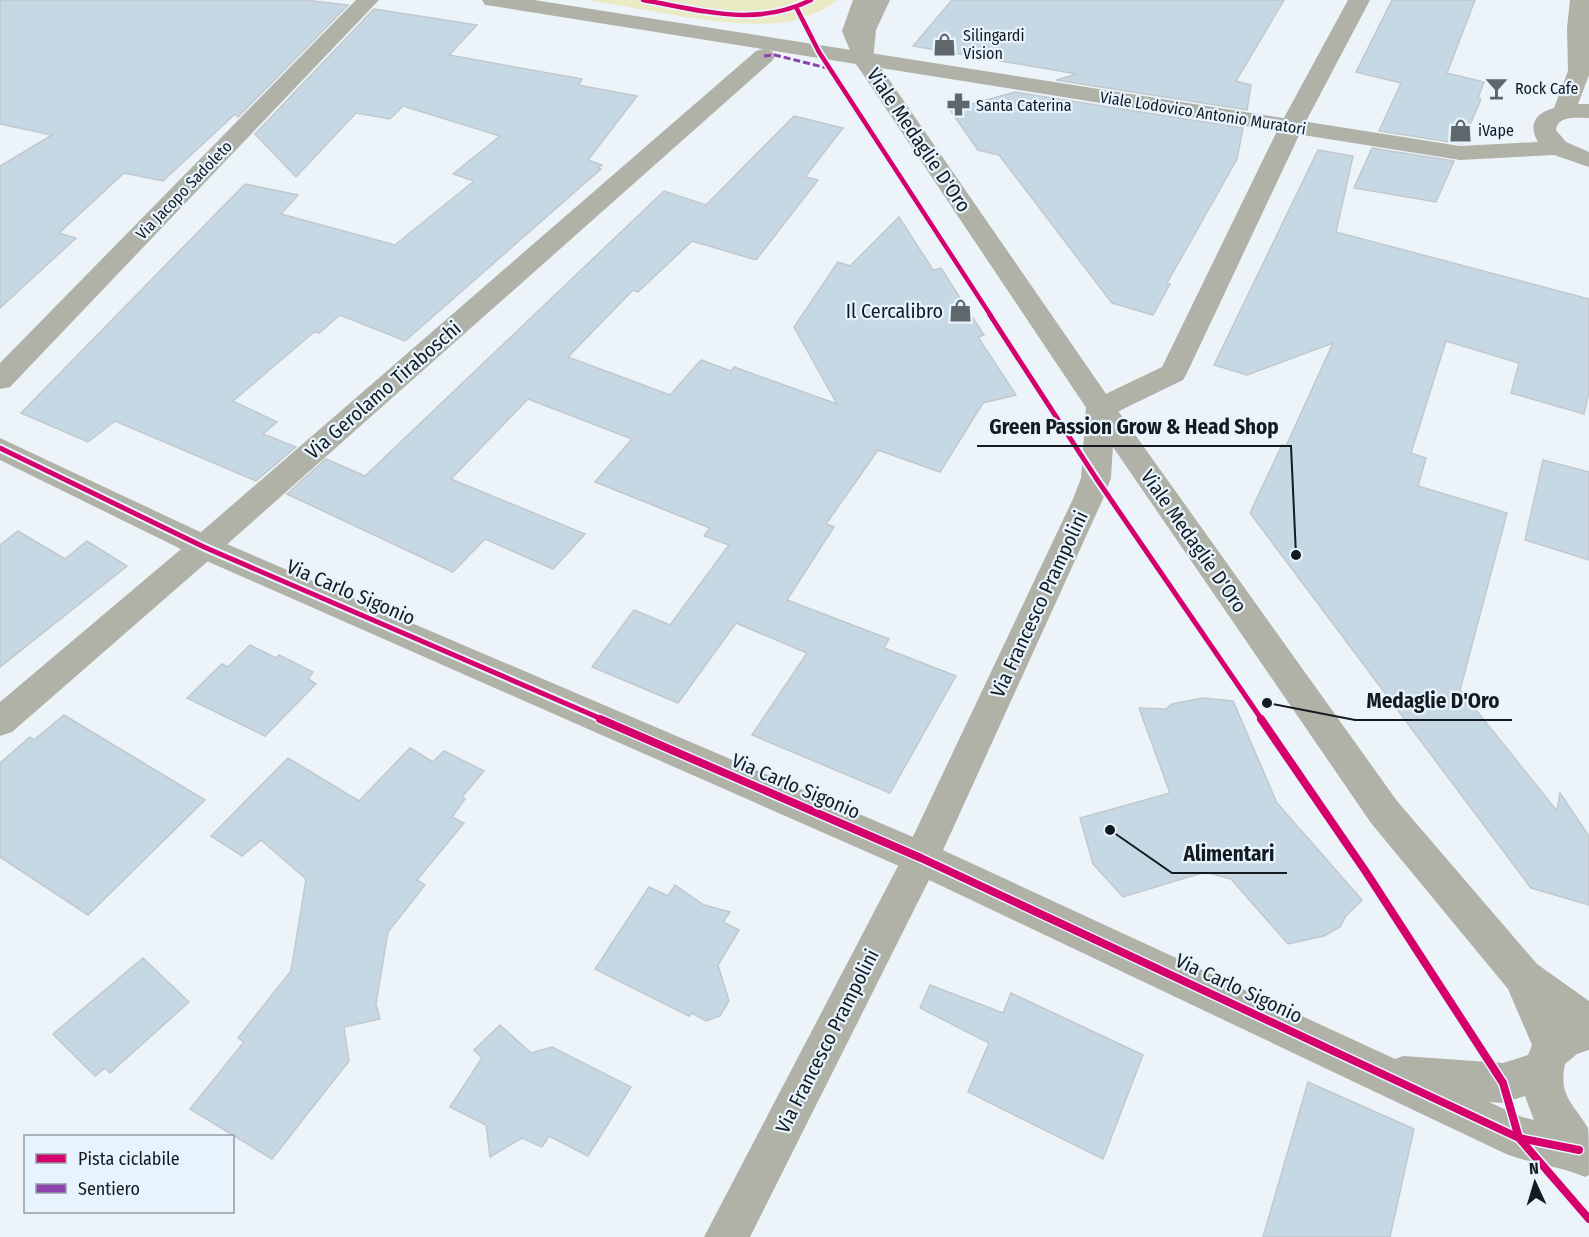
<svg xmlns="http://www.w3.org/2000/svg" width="1589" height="1237" font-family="'Fira Sans Condensed',sans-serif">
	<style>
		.green { fill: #eaeac4 }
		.building { fill: #c7d8e5; stroke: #c1c8ce; stroke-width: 1.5 }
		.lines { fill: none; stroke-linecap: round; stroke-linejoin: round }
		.lane { fill: #b0b2a7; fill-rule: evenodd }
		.street { fill: #b0b2a7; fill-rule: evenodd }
		.secondary { fill: #b0b2a7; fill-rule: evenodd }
		.quiet { stroke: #8e44ad; stroke-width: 3; stroke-dasharray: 7 3; stroke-linecap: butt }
		.cycleway-far2-casing { stroke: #e7f4fe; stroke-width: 8 }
		.cycleway-far1-casing { stroke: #e7f4fe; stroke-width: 9 }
		.cycleway-casing { stroke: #e7f4fe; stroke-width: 11 }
		.cycleway-far2 { stroke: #d6006c; stroke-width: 4.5 }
		.cycleway-far1 { stroke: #d6006c; stroke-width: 5 }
		.cycleway { stroke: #d6006c; stroke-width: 8 }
		.labels { text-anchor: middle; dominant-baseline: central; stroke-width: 4.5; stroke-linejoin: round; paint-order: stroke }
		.far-poi-label { font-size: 16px; fill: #131b21; stroke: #e7f4fe; text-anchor: start }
		.far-street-label { font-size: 16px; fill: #131b21; stroke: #e7f4fe }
		.street-label { font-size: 20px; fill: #131b21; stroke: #e7f4fe }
		.poi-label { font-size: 20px; fill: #131b21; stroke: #e7f4fe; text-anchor: end }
		.leader { fill: none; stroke: #131b21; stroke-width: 2 }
		.callout-dot { fill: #131b21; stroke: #e7f4fe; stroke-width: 2 }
		.callout-label { font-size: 21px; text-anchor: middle; font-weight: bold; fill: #131b21; stroke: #e7f4fe; stroke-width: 4.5; stroke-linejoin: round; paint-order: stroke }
	</style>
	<rect width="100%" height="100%" fill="#ecf3f9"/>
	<!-- green -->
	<path class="green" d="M 588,0 L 837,0 C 823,11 805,19 787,22 C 730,30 646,9 588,0 Z"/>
	<!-- building -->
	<g class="building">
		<polygon points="0,0 304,0 348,5 238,117 235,114 163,181 124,173 59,233 76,238 0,308 0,166 52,135 0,124"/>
		<polygon points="952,0 1284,0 1236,81 1251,85 1247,110 1056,80 1077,74 913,46"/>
		<polygon points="1392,0 1475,0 1447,73 1484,82 1478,98 1481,99 1462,144 1379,131 1401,83 1356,72"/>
		<polygon points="374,9 477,25 449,55 582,79 578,85 637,96 588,160 602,165 598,168 601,169 405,341 340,315 319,333 314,332 233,401 277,422 263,434 296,447 256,481 115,421 88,442 21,413 245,184 298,195 281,214 395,245 474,181 453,174 500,136 403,106 390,119 356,113 296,177 255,134"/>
		<polygon points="1015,92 1243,128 1237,159 1167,283 1170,284 1153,315 1112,303 999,155 978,150 950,110"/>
		<polygon points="794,116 843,128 805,177 818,180 756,260 692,241 638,292 633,290 568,357 670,395 701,360 731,371 734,367 837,404 794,327 838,262 850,266 899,217 933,270 941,268 984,335 978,337 1016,395 983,403 940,472 878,450 826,524 834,527 787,600 889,639 884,648 956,676 890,793 752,735 807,653 736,623 678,703 592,667 634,610 670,625 729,545 704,536 710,528 595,482 632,439 528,399 451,479 585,534 553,569 485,539 453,572 287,494 326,459 365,476 664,191 706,205"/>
		<polygon points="1372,148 1454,161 1436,202 1354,188"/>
		<polygon points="1318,150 1353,156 1336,232 1589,299 1589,392 1584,414 1511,393 1519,363 1446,341 1411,453 1426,458 1418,486 1507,513 1460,690 1557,811 1560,793 1589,836 1589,905 1531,888 1250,513 1282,445 1286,446 1333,343 1247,375 1214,365"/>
		<polygon points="1543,460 1589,472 1589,560 1525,540"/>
		<polygon points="18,531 65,559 87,541 127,566 0,667 0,545"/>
		<polygon points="250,645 276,658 279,655 313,672 308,679 316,684 265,736 187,698 222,664 228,667"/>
		<polygon points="1202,698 1233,701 1277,803 1362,900 1346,916 1340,927 1324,936 1288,944 1231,879 1205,872 1123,897 1093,864 1080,818 1170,793 1139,708 1166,709 1172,704"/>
		<polygon points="64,715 205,800 88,915 0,857 0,763 30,737 34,740"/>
		<polygon points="410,748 433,762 444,751 484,771 462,797 465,799 452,817 464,823 417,880 425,885 388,932 376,1004 380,1019 344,1027 349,1061 272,1159 190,1109 244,1042 238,1038 291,971 306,879 261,840 242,856 211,836 288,758 359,801"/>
		<polygon points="675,885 704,905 730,912 723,922 739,930 718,965 729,1001 720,1016 706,1021 692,1013 689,1016 595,969 649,887 668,896"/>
		<polygon points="143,958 189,1002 110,1073 105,1068 95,1076 53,1034"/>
		<polygon points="930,985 1003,1013 1011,993 1143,1055 1103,1159 968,1092 989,1043 920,1008"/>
		<polygon points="500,1025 531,1053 552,1047 631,1087 588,1156 549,1136 542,1147 522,1138 490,1157 486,1125 450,1107 482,1058 474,1050"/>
		<polygon points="1308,1082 1414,1129 1390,1237 1263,1237"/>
	</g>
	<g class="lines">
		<!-- lane -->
		<polygon class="lane" points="872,0 890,0 876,30 873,60 870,64 858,64 855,60 858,30"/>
		<!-- street -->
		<g class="street">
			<polygon points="356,0 379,0 10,387 0,389 0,363"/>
			<polygon points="853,0 875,0 864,31 875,60 872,65 864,67 856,65 842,31"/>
			<polygon points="1348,0 1370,0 1303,127 1187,373 1183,380 1115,413 1111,478 1103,499 934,870 750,1237 704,1237 908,847 1073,499 1081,478 1086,408 1091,401 1162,367 1279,127"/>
			<polygon points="764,49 772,51 775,56 772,61 215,555 12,732 0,736 0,702 193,539 756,51"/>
		</g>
		<!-- secondary -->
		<path class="secondary" d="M 482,0 L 534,0 L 1460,146 L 1538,142 C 1528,125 1535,113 1554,108 L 1568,71 L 1567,28 L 1570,0 L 1589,0 L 1589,75 L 1578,104 L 1589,104 L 1589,118 C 1577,118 1558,115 1556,130 L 1566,142 L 1589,152 L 1589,167 L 1554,155 L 1460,160 L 881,68 L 1111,401 L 1397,801 L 1537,964 L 1589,1001 L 1589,1050 L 1577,1054 L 1565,1064 C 1558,1096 1574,1104 1588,1128 C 1589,1135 1589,1165 1589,1175 L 1585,1177 C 1559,1166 1530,1164 1504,1153 L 908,870 L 193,555 L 0,460 L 0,438 L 215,539 L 934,846 L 1395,1059 L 1403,1056 L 1503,1063 L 1528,1055 L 1532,1045 L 1508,989 L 1371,823 L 1091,415 L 856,64 L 493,6 L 485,5 ZM 1525,1096 L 1534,1120 L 1522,1117 L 1489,1102 L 1503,1103 Z"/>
		<!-- quiet -->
		<polyline class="quiet" points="764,56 775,55 827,68"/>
		<defs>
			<g id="cycleway-far2">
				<path d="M 643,0 C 701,10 755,28 811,0"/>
				<polyline points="797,9 819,52 991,316"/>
			</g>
			<g id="cycleway-far1">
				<polyline points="990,315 1096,478 1262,720"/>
				<polyline points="0,448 204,547 604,720"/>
			</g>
			<g id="cycleway">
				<polyline points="600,719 921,858 1519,1138 1579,1150"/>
				<polyline points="1261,719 1366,872 1503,1083 1519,1138 1589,1219"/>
			</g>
		</defs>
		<!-- cycleway-far2 casing -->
		<use href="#cycleway-far2" class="cycleway-far2-casing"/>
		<!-- cycleway-far1 casing -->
		<use href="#cycleway-far1" class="cycleway-far1-casing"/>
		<!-- cycleway casing -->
		<use href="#cycleway" class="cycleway-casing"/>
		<!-- cycleway-far2 -->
		<use href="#cycleway-far2" class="cycleway-far2"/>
		<!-- cycleway-far1 -->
		<use href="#cycleway-far1" class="cycleway-far1"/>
		<!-- cycleway -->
		<use href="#cycleway" class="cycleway"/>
	</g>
	<!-- icons -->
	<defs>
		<symbol id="shop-bare" viewBox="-9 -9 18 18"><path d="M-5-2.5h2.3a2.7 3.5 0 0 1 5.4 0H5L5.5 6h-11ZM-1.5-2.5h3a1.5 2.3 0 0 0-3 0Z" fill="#5f676d" stroke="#e7f4fe" stroke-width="2.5" paint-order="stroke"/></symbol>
		<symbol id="bar-bare" viewBox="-9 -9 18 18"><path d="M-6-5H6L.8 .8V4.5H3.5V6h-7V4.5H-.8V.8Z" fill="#5f676d" stroke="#e7f4fe" stroke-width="2.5" paint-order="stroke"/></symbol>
		<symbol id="pharmacy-bare" viewBox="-9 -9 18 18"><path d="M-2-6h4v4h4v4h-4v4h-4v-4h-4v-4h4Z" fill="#5f676d" stroke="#e7f4fe" stroke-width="2.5" paint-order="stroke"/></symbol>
	</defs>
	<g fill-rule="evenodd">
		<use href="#shop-bare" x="928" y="28" width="33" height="33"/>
		<use href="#bar-bare" x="1480" y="72" width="33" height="33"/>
		<use href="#pharmacy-bare" x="942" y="88" width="33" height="33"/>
		<use href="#shop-bare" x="1444" y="114" width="33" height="33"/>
		<use href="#shop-bare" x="944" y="294" width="33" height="33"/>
	</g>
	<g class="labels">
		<!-- far-poi labels -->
		<g class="far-poi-label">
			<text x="963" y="35">Silingardi<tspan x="963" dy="18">Vision</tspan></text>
			<text x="1515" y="88">Rock Cafe</text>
			<text x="976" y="105">Santa Caterina</text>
			<text x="1478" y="130">iVape</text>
		</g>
		<!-- far-street labels -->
		<g class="far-street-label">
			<text transform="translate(1203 113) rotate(9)">Viale Lodovico Antonio Muratori</text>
			<text transform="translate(184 190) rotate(-46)">Via Jacopo Sadoleto</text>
		</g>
		<!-- street labels -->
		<g class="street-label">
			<text transform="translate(919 140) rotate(56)">Viale Medaglie D'Oro</text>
			<text transform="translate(383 390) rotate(-41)">Via Gerolamo Tiraboschi</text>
			<text transform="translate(1194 541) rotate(55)">Viale Medaglie D'Oro</text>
			<text transform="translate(351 592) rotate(23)">Via Carlo Sigonio</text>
			<text transform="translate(1039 604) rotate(-65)">Via Francesco Prampolini</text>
			<text transform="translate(796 786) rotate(23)">Via Carlo Sigonio</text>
			<text transform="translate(1239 988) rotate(25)">Via Carlo Sigonio</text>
			<text transform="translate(827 1041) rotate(-63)">Via Francesco Prampolini</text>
		</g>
		<!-- poi labels -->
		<g class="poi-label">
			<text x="943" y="311">Il Cercalibro</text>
		</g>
	</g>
	<!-- callouts -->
	<path class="leader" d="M1296 555L1291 446H977M1267 703L1355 720H1512M1110 830L1172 873H1287"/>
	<g class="callout-dot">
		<circle cx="1296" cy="555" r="6"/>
		<circle cx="1267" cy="703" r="6"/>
		<circle cx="1110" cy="830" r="6"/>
	</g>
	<g class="callout-label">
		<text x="1134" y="434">Green Passion Grow &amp; Head Shop</text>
		<text x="1433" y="708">Medaglie D'Oro</text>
		<text x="1229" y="861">Alimentari</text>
	</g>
	<!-- legend -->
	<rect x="24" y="1135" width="210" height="78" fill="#e7f4fe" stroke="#929da6" stroke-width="1.5"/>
	<rect x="36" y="1154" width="30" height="9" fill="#d6006c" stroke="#929da6" stroke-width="1.5"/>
	<text x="78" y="1165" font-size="18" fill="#131b21">Pista ciclabile</text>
	<rect x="36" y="1184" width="30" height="9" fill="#8e44ad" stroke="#929da6" stroke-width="1.5"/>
	<text x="78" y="1195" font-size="18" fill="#131b21">Sentiero</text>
	<!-- north arrow -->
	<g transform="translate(1535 1183) rotate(356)" stroke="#e7f4fe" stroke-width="4.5" paint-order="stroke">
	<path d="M0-4.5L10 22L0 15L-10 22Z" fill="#131b21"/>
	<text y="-9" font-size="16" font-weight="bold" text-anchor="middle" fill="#131b21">N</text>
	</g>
</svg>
